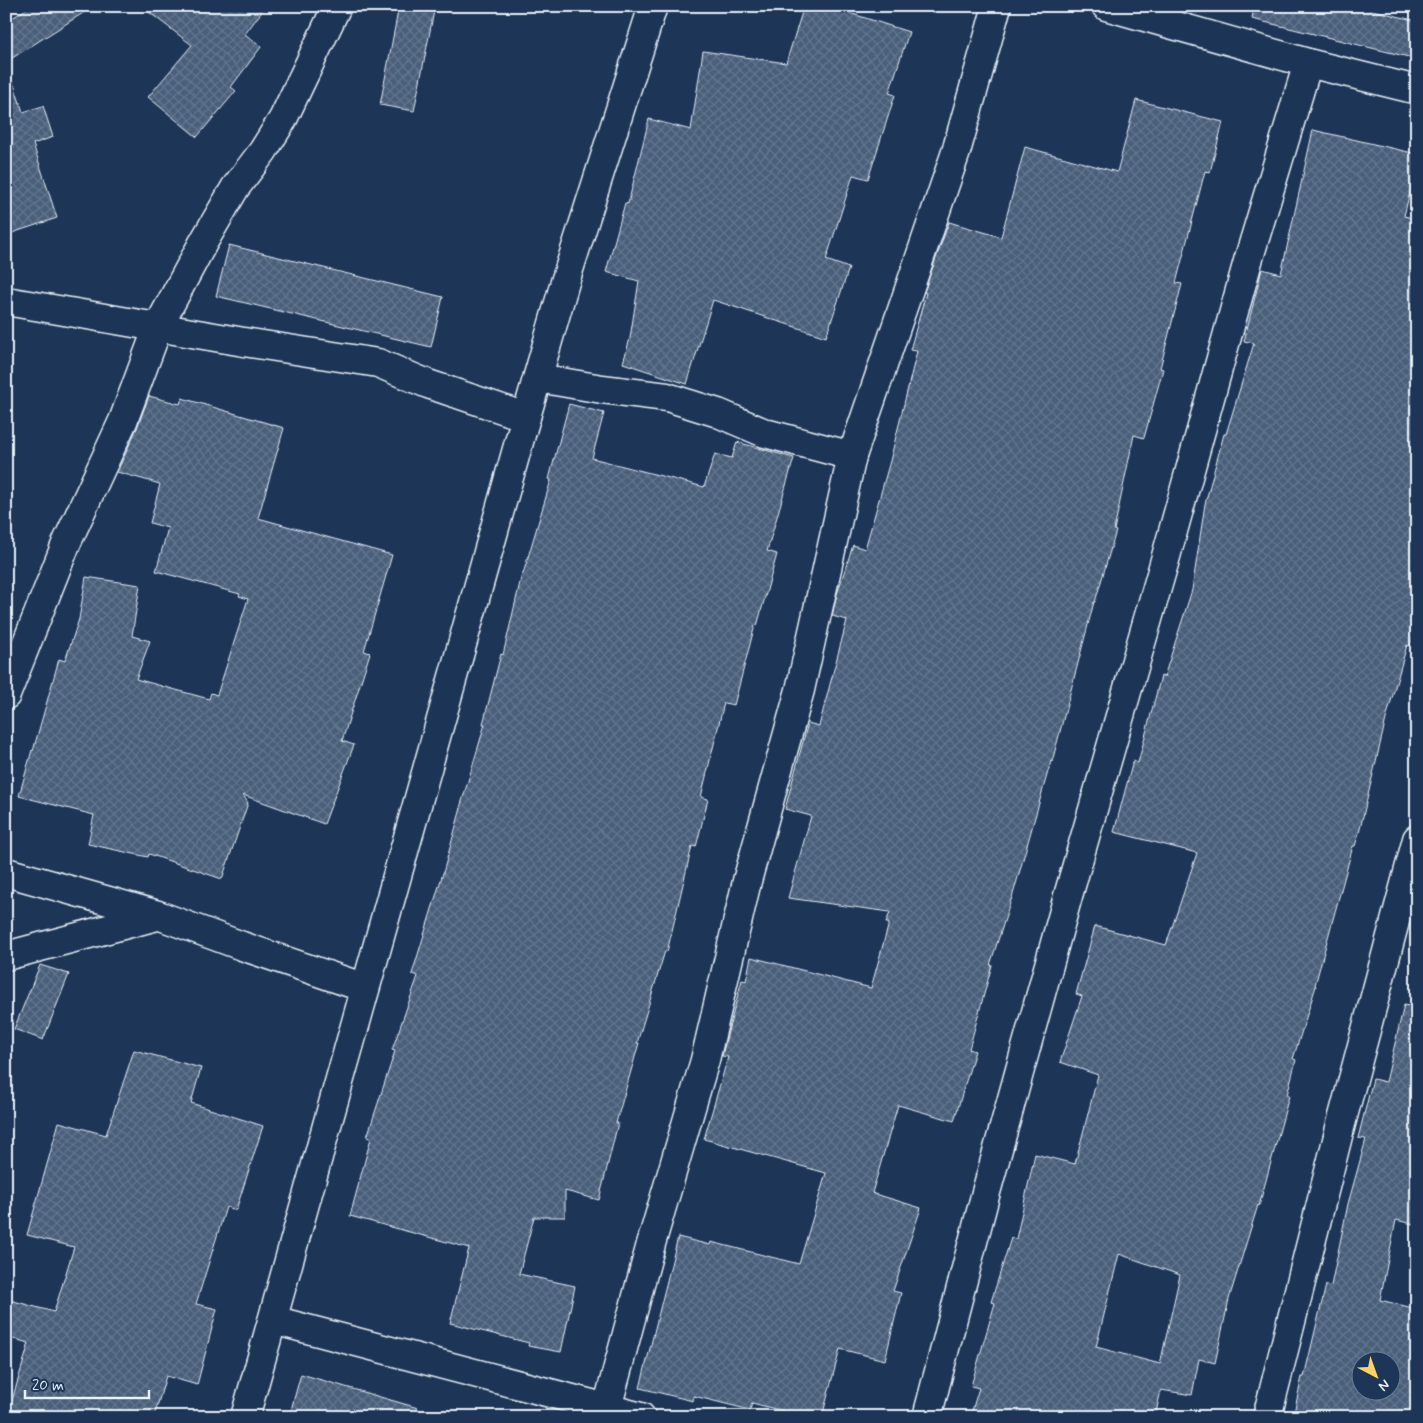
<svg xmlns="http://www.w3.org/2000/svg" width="1423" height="1423" font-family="Mynerve,sans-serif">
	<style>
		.building { fill: url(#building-cross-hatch); stroke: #e8f1f8; fill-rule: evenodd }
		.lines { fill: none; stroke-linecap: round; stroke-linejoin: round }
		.minor-casing { stroke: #e8f1f8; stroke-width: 31 }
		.minor { stroke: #1d3557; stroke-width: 28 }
	</style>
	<defs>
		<pattern id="building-cross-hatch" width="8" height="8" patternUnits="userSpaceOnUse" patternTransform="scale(1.25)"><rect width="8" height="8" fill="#495e7a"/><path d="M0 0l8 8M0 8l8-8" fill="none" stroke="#63768e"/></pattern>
	</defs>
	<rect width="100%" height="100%" fill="#1d3557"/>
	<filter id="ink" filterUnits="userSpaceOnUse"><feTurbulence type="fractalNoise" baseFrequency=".02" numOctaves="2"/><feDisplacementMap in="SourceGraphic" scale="10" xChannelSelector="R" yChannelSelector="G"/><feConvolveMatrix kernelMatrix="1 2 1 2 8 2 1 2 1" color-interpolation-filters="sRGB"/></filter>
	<g filter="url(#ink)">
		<!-- building -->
		<g class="building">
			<polygon points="31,6 94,6 6,62 6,22"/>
			<polygon points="141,6 266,6 245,34 261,47 231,87 236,91 197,137 148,97 192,45"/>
			<polygon points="399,6 435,6 414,111 380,105"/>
			<polygon points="804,6 828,6 909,32 889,93 895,95 868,179 853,175 826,260 849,268 826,337 713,300 687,384 623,363 630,338 639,281 606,272 625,203 628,204 649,119 691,130 703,51 786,63"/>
			<polygon points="1254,6 1356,6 1417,21 1417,59 1252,19"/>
			<polygon points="13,82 23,112 43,106 53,137 33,144 57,218 6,235 6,83"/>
			<polygon points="1136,100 1223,122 1210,172 1205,171 1176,283 1182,284 1160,368 1163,369 1144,438 1134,435 1114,530 1116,531 1095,602 1094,602 1052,762 1051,761 1014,891 990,965 992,965 969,1049 975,1051 954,1121 898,1105 872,1193 921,1208 893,1291 901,1293 885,1360 840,1349 822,1417 806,1417 752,1403 750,1410 694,1396 693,1401 640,1388 678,1237 710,1245 711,1242 799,1264 826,1173 704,1139 728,1057 722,1056 729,1028 742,980 746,981 751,957 871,988 889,923 886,923 890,912 788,898 811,816 785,809 808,723 819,726 847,620 832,616 837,594 853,545 865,549 890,461 917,351 910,350 926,293 924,292 949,222 1001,237 1025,147 1117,172"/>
			<path d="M 1313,130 L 1417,154 L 1417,163 L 1404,216 L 1417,219 L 1417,621 L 1410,646 L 1407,645 L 1386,719 L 1360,829 L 1355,846 L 1353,846 L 1315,985 L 1316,986 L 1293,1059 L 1296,1060 L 1287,1095 L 1289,1096 L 1259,1206 L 1258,1205 L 1229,1299 L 1215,1363 L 1199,1359 L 1192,1395 L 1161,1390 L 1155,1417 L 970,1417 L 979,1388 L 971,1386 L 995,1303 L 991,1302 L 1011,1238 L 1016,1239 L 1035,1154 L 1075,1164 L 1098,1075 L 1060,1062 L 1082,996 L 1076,994 L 1095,926 L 1166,945 L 1197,853 L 1114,832 L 1133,761 L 1138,763 L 1161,676 L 1164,677 L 1192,590 L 1205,504 L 1224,434 L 1226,434 L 1254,343 L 1244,341 L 1262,269 L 1281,274 ZM 1119,1254 L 1180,1275 L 1160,1364 L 1096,1347 Z"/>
			<polygon points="229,245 443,297 431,347 216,296"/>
			<polygon points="149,396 180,404 182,398 284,428 258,518 392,555 364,651 370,653 342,741 354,745 324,824 243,795 248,803 222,879 149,854 148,857 88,844 94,815 19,796 32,750 33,751 59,659 65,661 79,619 86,577 140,585 132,636 150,641 136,679 209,699 211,693 217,695 248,599 239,596 240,594 156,571 168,528 150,523 160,484 117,472 137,428"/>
			<polygon points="569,404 604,413 592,458 704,487 715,454 732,458 737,442 794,458 767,551 777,554 757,626 755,625 734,705 724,703 701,797 708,799 696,847 692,846 667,952 665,951 637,1043 639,1043 616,1123 618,1123 599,1200 565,1191 565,1217 534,1217 519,1274 575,1286 561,1352 528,1346 529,1343 450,1323 469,1248 350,1216 371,1138 367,1137 395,1051 392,1050 418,976 412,974 443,873 461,808 460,808 485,724 483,724 501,654 503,655 522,574 523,574 551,480 549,479"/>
			<polygon points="40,965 69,974 43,1040 14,1029"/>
			<path d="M 1404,1005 L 1417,1007 L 1417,1225 L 1396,1220 L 1380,1300 L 1417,1309 L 1417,1417 L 1293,1417 L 1302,1377 L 1304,1377 L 1326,1285 L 1331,1286 L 1348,1204 L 1366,1139 L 1358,1138 L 1373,1079 L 1386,1082 ZM 1360,1360 L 1390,1360 L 1390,1390 L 1360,1390 Z"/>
			<polygon points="134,1050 201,1068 191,1103 263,1126 236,1210 226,1207 196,1304 217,1309 197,1385 166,1376 154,1417 7,1417 29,1343 6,1337 6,1299 54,1312 74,1247 27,1235 59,1122 106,1135"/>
			<polygon points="301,1374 418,1408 417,1417 289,1417"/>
		</g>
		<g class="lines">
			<defs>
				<g id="minor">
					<polyline points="1106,6 1308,63 1417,90"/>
					<polyline points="6,301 244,342 378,363 428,384 526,417"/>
					<polyline points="538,378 602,389 667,397 718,413 765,433 852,456"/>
					<polyline points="6,695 66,544 123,421 158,327 203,243 235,188 263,151 283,119 337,6"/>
					<polyline points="6,872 158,915 242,946 365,988"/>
					<polyline points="6,956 157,916"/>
					<polyline points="273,1320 641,1417"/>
					<polyline points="607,1408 651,1244 705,1060 747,881 800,690 852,456 956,152 997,6"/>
					<polyline points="245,1417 526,417 565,282 653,6"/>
					<polyline points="927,1417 985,1196 1068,896 1165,560 1248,261 1308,63"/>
					<polyline points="1267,1417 1341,1124 1417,839"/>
				</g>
			</defs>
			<!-- minor casing -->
			<use href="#minor" class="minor-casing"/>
			<!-- minor -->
			<use href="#minor" class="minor"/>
		</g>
	</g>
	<!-- margin -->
	<rect width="1423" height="1423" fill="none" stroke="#1d3557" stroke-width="25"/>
	<rect x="12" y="12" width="1398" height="1398" fill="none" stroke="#e8f1f8" stroke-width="2" filter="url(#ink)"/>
	<!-- north arrow -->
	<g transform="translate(1376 1376) rotate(139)"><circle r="24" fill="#1d3557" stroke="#6e8097"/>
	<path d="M0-4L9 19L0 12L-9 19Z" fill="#ffd166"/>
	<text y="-8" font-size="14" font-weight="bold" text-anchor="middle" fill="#e8f1f8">N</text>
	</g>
	<!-- scale -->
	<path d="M25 1390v8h124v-8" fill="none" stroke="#e8f1f8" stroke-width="2.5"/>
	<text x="32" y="1390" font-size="15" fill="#e8f1f8" stroke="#1d3557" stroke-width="4" paint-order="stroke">20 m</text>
</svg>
